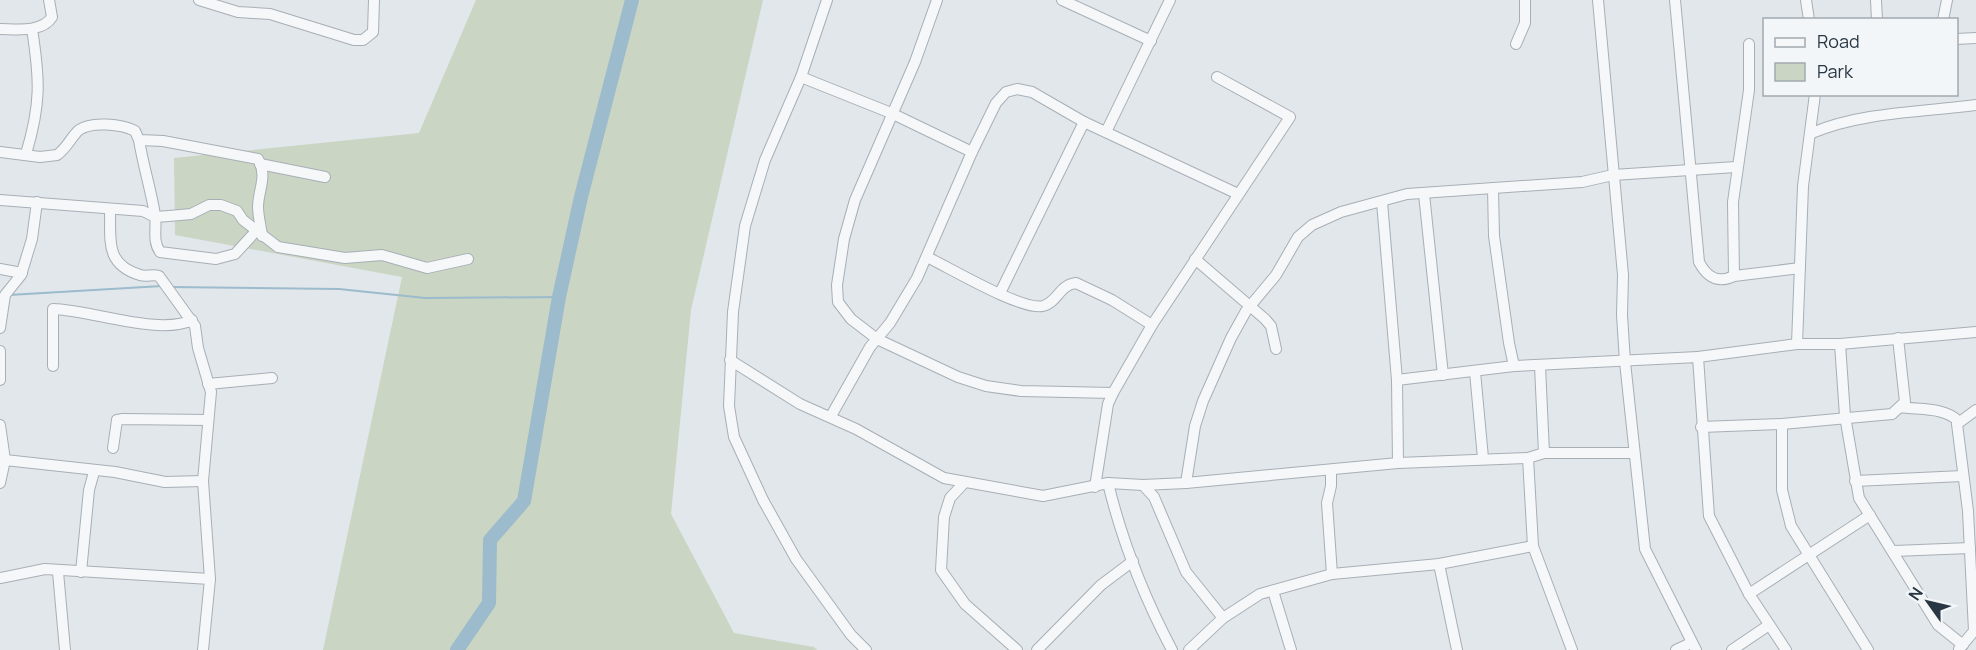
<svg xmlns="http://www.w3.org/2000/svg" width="1976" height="650" font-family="Manrope,sans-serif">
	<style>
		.green { fill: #cad5c3 }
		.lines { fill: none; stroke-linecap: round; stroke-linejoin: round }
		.stream { stroke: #9cbbcc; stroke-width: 2 }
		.river { stroke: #9cbbcc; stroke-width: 14 }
		.minor-casing { stroke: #a7afb6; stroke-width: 12 }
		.minor { stroke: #f5f7f9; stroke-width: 10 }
	</style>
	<rect width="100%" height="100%" fill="#e2e7eb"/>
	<!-- green -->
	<polygon class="green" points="476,0 763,0 691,310 671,514 734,633 814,647 817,650 323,650 402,277 175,235 174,158 419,133"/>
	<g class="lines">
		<!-- stream -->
		<g class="stream">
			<polyline points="170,287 339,289 425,298 559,297"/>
			<polyline points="9,295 162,286"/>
		</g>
		<!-- river -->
		<polyline class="river" points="457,650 489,603 490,540 524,501 559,297 581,197 632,0"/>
		<defs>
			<g id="minor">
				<polyline points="199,0 238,12 270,14 354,40 363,40 373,32 374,0"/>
				<polyline points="827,0 801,77 765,160 745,226 733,312 729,406 734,437 763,500 796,559 851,635 866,650"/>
				<polyline points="937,0 915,62 855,200 844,239 837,285 838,302 851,319 877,339 958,377 986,386 1021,391 1113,393"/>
				<polyline points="1062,0 1151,41"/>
				<polyline points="1598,0 1623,275 1622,315 1625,362 1645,549 1696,650"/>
				<path d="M 1675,0 L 1699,262 C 1707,277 1717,284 1734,276 L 1800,268"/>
				<polyline points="1806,0 1809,20"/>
				<polyline points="1876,0 1877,20"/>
				<polyline points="1943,20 1947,0"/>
				<path d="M 0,29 C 16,29 42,33 52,17 L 49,0"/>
				<polyline points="1956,39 1976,38"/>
				<polyline points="1516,44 1525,23 1525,0"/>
				<polyline points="801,77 891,113 972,152"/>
				<polyline points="1106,132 1170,0"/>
				<path d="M 1812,133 C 1860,112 1924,112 1976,105"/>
				<path d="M 139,140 C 143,165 151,190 155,215 C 157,229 152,240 160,252 L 216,259 L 235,254 L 256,231"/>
				<path d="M 0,152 L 40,157 L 57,155 C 67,148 71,137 79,130 C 91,121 122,124 135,131 L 139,140 L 163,141 L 258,159 C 268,177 258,190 258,207 C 258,216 261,227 262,236"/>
				<path d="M 26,154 C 41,104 40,80 32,29"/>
				<polyline points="260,164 325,177"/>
				<polyline points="1493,188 1494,236 1509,343 1514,366"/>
				<polyline points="1424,194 1443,375"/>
				<polyline points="0,200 143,211 155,217 169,216 191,214 209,205 221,205 237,211 243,220 278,247 345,258 382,255 427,268 468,259"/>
				<polyline points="1382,202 1397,380 1398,463"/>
				<path d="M 110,209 C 111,239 104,264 140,275 C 147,277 152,274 159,276 L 195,326 L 198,348 L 211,392 L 203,481 L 210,579 L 203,650"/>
				<path d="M 927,257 C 950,268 1022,311 1043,306 C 1058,302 1059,285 1076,283 L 1112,300 L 1152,325"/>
				<polyline points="1195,259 1265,319 1271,326 1276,349"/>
				<polyline points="0,269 22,273"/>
				<polyline points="1734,276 1733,202 1749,90 1749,44"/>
				<polyline points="1000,293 1084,122"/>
				<polyline points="0,328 5,295 21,275 32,239 37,202"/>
				<polyline points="1797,344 1803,186 1815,94"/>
				<polyline points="1840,344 1845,416 1859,498 1938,625 1963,645"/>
				<polyline points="0,351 0,380"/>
				<polyline points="1698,357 1797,344 1840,344 1976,332"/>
				<polyline points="730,360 800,404 856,429 944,478 1043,496 1108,483 1143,485 1186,483 1398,463 1528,458 1544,453 1634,453"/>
				<path d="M 53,366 L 53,309 C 91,310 159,336 192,320"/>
				<polyline points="1540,366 1544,453"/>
				<polyline points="1475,372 1483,458"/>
				<polyline points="1397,380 1514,366 1698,357 1709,516 1749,594 1786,650"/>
				<polyline points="208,384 272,378"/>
				<path d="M 1900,407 C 1919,410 1945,407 1958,421"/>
				<polyline points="831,416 870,347 890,323 917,278 972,152 996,103 1006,92 1017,89 1032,92 1084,122 1238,194"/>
				<polyline points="1782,424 1782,490 1791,526 1868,650"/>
				<polyline points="0,425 5,460 0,483"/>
				<polyline points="1701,427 1782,424 1892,414 1905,402 1898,338"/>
				<polyline points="113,448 117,420 123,419 208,420"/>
				<polyline points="1528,458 1533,546 1572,650"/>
				<polyline points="5,460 115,472 165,482 203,481"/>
				<polyline points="1331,470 1331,486 1327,503 1332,574"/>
				<polyline points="1855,481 1963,476"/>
				<polyline points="964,483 950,498 944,517 941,570 965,604 1017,650"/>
				<path d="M 1108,483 C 1122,541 1144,597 1172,650"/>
				<polyline points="1186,483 1195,426 1203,401 1231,338 1246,311 1276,275 1298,237 1312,225 1341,212 1407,194 1582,182 1613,175 1736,167"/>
				<polyline points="1143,485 1154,497 1186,572 1223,618"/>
				<polyline points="1095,487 1108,404 1113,393 1152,325 1290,117 1217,77"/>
				<polyline points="1894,551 1970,548"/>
				<polyline points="1439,564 1457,650"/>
				<polyline points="58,572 65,650"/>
				<polyline points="81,572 89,490 94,472"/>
				<polyline points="0,578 45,569 210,579"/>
				<polyline points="1273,591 1291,650"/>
				<polyline points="1749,594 1870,515"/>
				<polyline points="1959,649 1974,631 1968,511 1957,424 1976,410"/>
				<polyline points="1037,650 1101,585 1133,561"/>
				<polyline points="1189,650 1223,618 1260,594 1332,574 1439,564 1533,546"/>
				<polyline points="1676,650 1691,643"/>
				<polyline points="1732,650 1769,625"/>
			</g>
		</defs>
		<!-- minor casing -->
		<use href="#minor" class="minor-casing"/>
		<!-- minor -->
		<use href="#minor" class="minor"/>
	</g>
	<!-- legend -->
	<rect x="1763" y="18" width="195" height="78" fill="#f2f6f8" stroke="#a2aab0" stroke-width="1.5"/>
	<rect x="1775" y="38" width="30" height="9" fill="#f5f7f9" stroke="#a2aab0" stroke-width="1.5"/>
	<text x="1817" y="48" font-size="18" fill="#293744">Road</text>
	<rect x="1775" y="63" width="30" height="18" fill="#cad5c3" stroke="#a2aab0" stroke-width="1.5"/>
	<text x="1817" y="78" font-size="18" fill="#293744">Park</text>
	<!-- north arrow -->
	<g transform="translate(1928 602) rotate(304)" stroke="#f2f6f8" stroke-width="4.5" paint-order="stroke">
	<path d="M0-4.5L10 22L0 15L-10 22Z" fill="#293744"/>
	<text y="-9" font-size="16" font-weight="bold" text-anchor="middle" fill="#293744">N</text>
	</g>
</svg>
